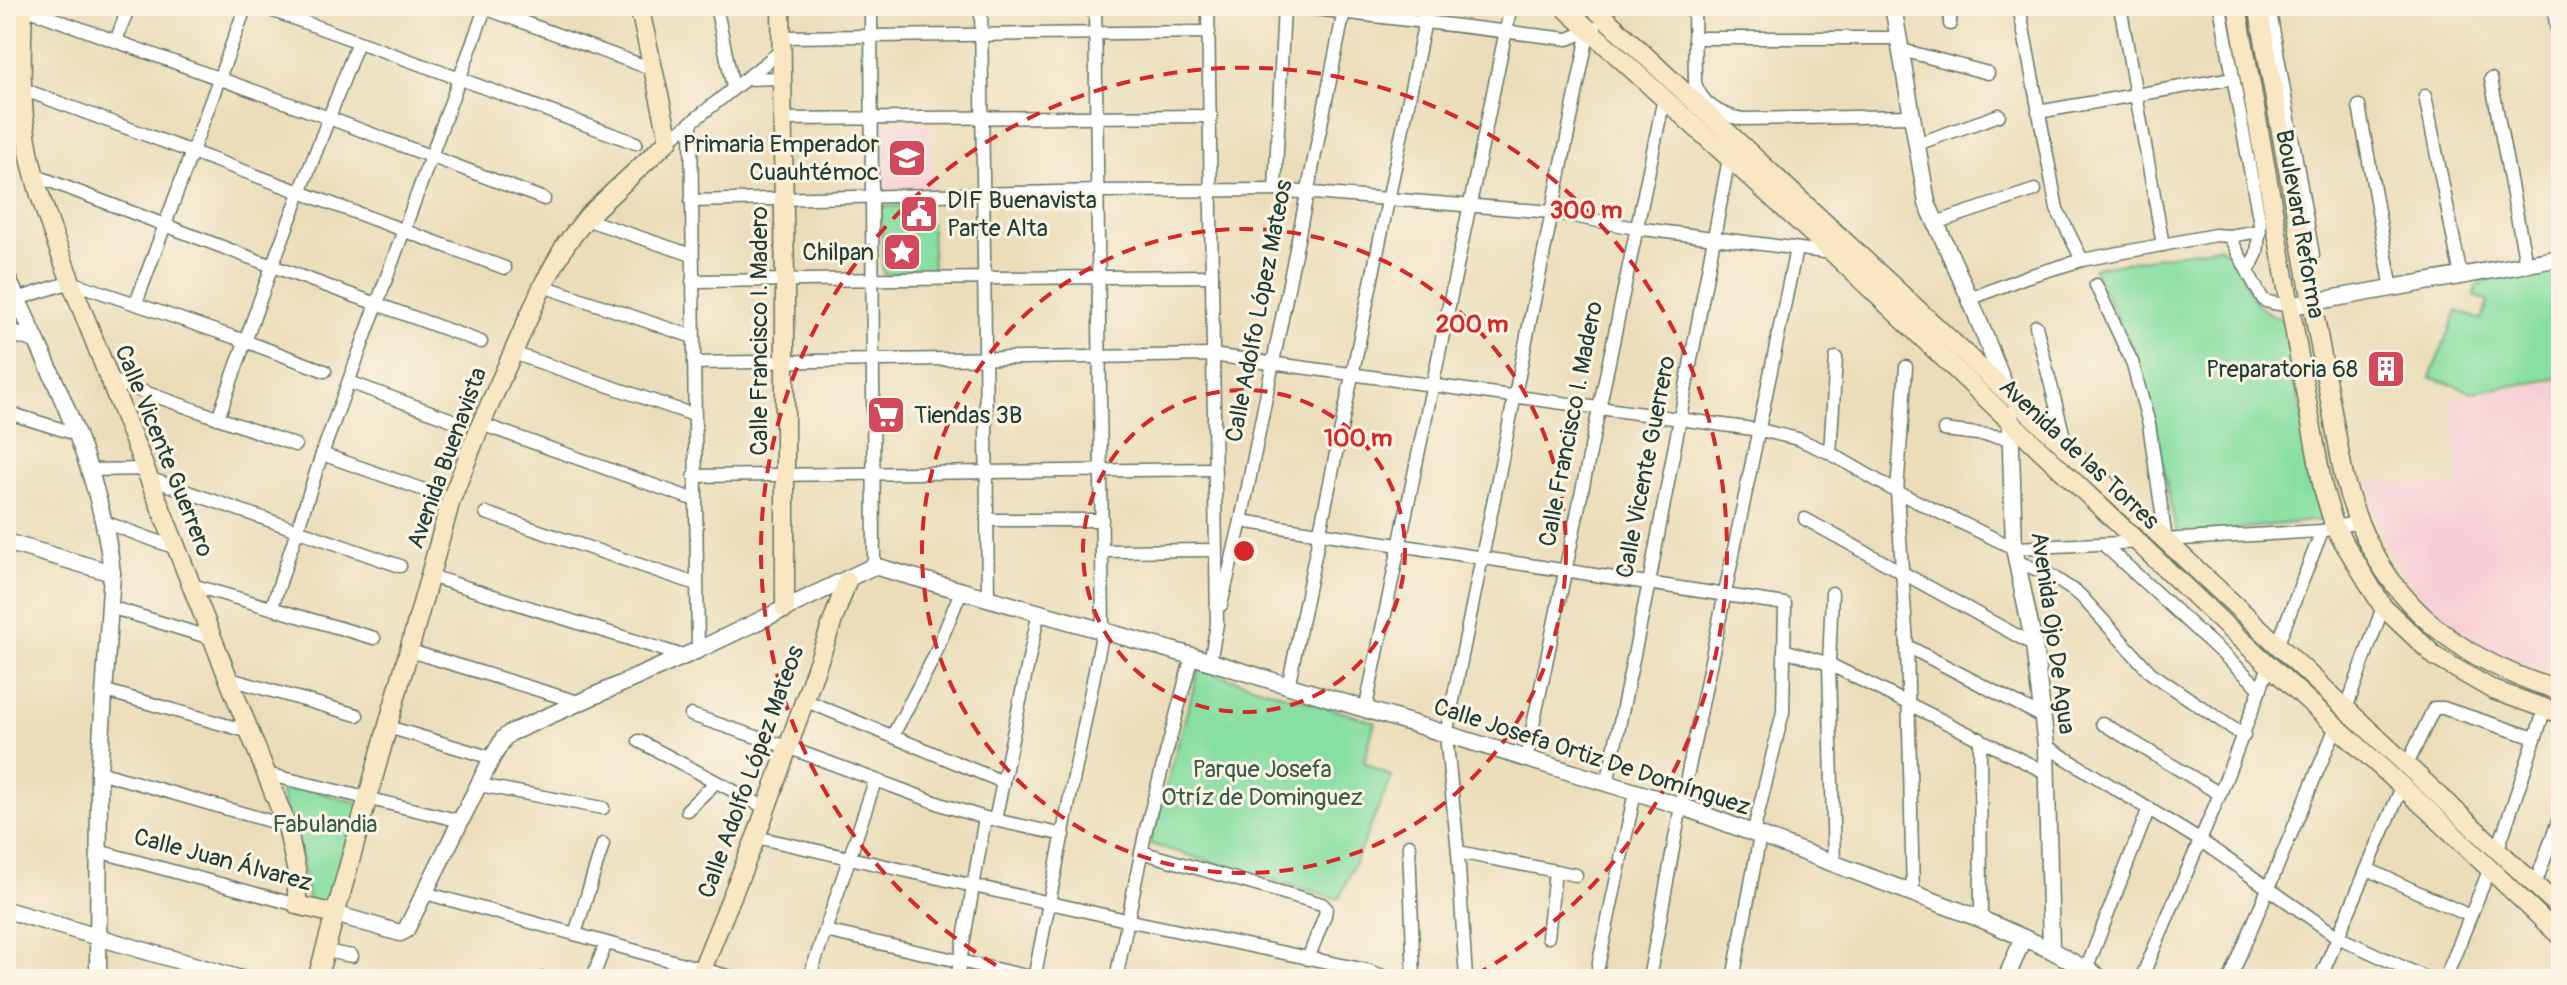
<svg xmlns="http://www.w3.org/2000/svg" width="2567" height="985" font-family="Pangolin,sans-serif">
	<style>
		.built { fill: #f6cfd6 }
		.green { fill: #87dea2; stroke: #538e6b; stroke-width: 2 }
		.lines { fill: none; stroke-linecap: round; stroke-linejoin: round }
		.minor-casing { stroke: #667563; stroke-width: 15 }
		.tertiary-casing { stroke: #667563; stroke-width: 19 }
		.secondary-casing { stroke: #667563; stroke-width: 21 }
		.minor { stroke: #fff; stroke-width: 12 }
		.tertiary { stroke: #fff; stroke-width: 16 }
		.secondary { stroke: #f9e7c3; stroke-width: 18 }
		.ring { fill: none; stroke: #d62828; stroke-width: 4; stroke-dasharray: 14 10 }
		.labels { text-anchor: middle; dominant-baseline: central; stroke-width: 6; stroke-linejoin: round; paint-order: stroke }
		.poi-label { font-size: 24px; fill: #1f3d34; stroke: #fcf5e5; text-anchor: end }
		.street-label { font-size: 24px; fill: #1f3d34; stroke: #fcf5e5 }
		.park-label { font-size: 24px; fill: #345d4a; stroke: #fcf5e5 }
		.centre { fill: #d62828; stroke: #fcf5e5; stroke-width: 4 }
		.ring-label { font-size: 24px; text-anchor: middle; font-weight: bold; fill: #d62828; stroke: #fcf5e5; stroke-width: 6; stroke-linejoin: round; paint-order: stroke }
	</style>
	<rect width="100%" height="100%" fill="#fcf5e5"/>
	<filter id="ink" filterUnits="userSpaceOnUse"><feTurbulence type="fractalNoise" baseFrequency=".0125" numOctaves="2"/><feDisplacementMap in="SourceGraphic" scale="16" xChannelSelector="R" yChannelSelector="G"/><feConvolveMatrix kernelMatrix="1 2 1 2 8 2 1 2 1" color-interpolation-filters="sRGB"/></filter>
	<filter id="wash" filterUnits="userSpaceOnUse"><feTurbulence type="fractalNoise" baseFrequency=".006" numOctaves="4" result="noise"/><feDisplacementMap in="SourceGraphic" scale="32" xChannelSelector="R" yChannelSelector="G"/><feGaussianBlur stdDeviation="1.8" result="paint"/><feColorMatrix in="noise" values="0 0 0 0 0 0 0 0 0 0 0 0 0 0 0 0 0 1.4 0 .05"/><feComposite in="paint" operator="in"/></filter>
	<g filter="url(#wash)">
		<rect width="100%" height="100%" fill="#ebddba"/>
		<!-- built -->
		<g class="built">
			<polygon points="882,123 931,123 932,193 882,194"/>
			<polygon points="2561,380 2561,674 2547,672 2477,644 2439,613 2403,575 2381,535 2365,480 2458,487 2451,397"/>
		</g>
		<!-- green -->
		<g class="green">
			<polygon points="906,205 907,224 931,223 933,272 883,274 881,207"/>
			<path d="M 2218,247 C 2244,256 2240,285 2257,303 C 2264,312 2274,316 2284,320 L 2321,520 L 2177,535 L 2149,399 L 2134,352 L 2093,268 Z"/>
			<polygon points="2561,265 2561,378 2472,392 2430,377 2457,311 2481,320 2488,302 2474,296 2476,286 2481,285 2480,279"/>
			<polygon points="1199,669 1375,722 1364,762 1392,777 1339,899 1150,844"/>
			<polygon points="277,781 362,804 333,910 309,904 302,862"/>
		</g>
	</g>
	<g filter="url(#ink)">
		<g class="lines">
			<defs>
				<g id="minor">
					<polyline points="18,6 329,118 544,199"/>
					<polyline points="260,6 636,143"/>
					<polyline points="479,6 652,69"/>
					<polyline points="716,6 733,88"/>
					<polyline points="871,6 874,566"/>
					<polyline points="981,6 988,597"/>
					<polyline points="1208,6 1217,624 1210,662"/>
					<polyline points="1290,6 1568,39 1595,28"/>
					<path d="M 1694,6 L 1695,83 C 1702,105 1720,115 1742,119 L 1912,116"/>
					<polyline points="1950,6 1950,24"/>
					<polyline points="2019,6 2057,209 2082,260"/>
					<polyline points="2120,6 2163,245"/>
					<polyline points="2220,6 2260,224 2257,253 2249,270"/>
					<polyline points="2269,6 2313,255"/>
					<polyline points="2553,6 2561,51"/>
					<polyline points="782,37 1209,32"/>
					<polyline points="1694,38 1899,38"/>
					<polyline points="116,41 129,6"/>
					<polyline points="1902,50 1988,73"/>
					<polyline points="745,79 783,78"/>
					<polyline points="2491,79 2526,264"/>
					<polyline points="6,83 505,268"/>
					<polyline points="2425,96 2461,276"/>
					<polyline points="2359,106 2392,289"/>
					<polyline points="2038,112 2233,78"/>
					<polyline points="783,119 1211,116"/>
					<polyline points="691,125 698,650"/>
					<polyline points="669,140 782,50"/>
					<polyline points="1917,144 1999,115"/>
					<polyline points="34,175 272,266 481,342"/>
					<polyline points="1275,190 1284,6"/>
					<polyline points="691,201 1099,191 1275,190 1552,212 1635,228 1832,253"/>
					<polyline points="585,219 692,255"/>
					<polyline points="1935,223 2035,190"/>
					<path d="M 2229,236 C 2235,246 2260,297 2264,300 C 2271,304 2282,304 2290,306"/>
					<polyline points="692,281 1212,276"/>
					<polyline points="2096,285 2132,362 2149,424 2166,540"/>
					<polyline points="543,286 693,337"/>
					<polyline points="17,299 71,282 245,341 325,371"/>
					<polyline points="1970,299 2025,277 2082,260 2215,235 2229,236 2260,231"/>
					<polyline points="136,303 246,6"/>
					<polyline points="2036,326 2066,445"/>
					<polyline points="513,353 694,415"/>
					<polyline points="694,363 1212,355 1760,430 1798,439 1830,453 1897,492 2014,548 2142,542"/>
					<polyline points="1906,367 1897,492 1907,646 1913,894"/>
					<polyline points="110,380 295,445"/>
					<polyline points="349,382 455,421"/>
					<polyline points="6,412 76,434"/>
					<polyline points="218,418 272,266 358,42"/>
					<polyline points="481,424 695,500"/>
					<polyline points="1944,430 2011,438"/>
					<polyline points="1830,453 1836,358"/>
					<polyline points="322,454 430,492"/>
					<polyline points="90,470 147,469"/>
					<polyline points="694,476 1214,469"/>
					<polyline points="151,479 400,566"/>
					<polyline points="486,513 696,584"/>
					<polyline points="1805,519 2034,645"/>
					<polyline points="987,520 1102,520"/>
					<polyline points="1241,521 1785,604 1783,712 1753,834"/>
					<polyline points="104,522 176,548"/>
					<polyline points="2164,540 2322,531 2357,522"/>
					<polyline points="2103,544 2261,689"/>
					<polyline points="1102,551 1215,550"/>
					<polyline points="2016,561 2050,575 2080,595 2151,673 2244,736"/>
					<polyline points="430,576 683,656"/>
					<polyline points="192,585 374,638"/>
					<polyline points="1832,593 1829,664 1834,864"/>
					<polyline points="1221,605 1241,521 1345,6"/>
					<polyline points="110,607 214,639"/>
					<polyline points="272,607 322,454 486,6"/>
					<polyline points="2278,643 2322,531"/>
					<polyline points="1907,646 2043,717"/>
					<polyline points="1784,650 1829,664 2047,773"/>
					<polyline points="410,651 578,702"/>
					<polyline points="230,679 357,715"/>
					<polyline points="1288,687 1428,6"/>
					<polyline points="106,691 250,732"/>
					<polyline points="804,700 1003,782"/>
					<polyline points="2346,709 2383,607"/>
					<polyline points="1365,711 1511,6"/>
					<polyline points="691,715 787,747 943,805 985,818 1064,835"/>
					<polyline points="2102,723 2220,794"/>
					<polyline points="388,727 492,758"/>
					<polyline points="893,735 933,659 962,589"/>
					<polyline points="1980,738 1981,919"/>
					<polyline points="639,741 766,808"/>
					<polyline points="2046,746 2201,841 2338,937 2428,979"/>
					<polyline points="1526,759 1664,98"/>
					<polyline points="2407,765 2434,708 2443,708 2535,738"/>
					<polyline points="99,772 287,826"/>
					<polyline points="267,774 461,821"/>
					<polyline points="1607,784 1649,583 1729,158"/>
					<polyline points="479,785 603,808"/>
					<polyline points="687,810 716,782"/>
					<polyline points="995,820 1039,611"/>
					<polyline points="756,837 1126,920 1366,970 1391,979"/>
					<polyline points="1409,845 1414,979"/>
					<polyline points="2498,849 2545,709"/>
					<polyline points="98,851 297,905"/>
					<polyline points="1141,852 1322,904 1326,908 1325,915 1308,959"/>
					<polyline points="1458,852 1576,875"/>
					<polyline points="2367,869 2470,916"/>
					<polyline points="2535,885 2561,813"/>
					<polyline points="425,893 738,979"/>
					<polyline points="825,931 1035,978"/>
					<polyline points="575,934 603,844"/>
					<polyline points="1548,937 1555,871"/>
					<polyline points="325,951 352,956"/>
					<polyline points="1598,967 1635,792"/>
					<polyline points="2086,970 2149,808"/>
					<polyline points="543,979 543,978"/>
					<polyline points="592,979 606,943"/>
					<polyline points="809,979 875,781"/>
					<polyline points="957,979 985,818"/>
					<polyline points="1034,979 1103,630 1095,6"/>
					<polyline points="1116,979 1146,829 1192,656"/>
					<polyline points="1466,979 1458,852 1446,735 1589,30"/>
					<polyline points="1649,979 1681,806 1796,249"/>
					<polyline points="1733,979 1760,836"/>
					<polyline points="2141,979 2220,794 2269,666"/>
					<polyline points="2230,979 2336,727"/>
					<polyline points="2320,979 2402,787"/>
					<polyline points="2445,979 2490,868"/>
				</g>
				<g id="tertiary">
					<polyline points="1893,6 1927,203 1970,299 2007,392"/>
					<path d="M 6,275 C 50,370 101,468 112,573 L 99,772 L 98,979"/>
					<polyline points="2290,306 2561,258"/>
					<polyline points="6,331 36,340"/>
					<polyline points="2010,415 2014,548 2034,645 2046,746 2051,950"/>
					<polyline points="6,542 112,573"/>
					<polyline points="6,910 241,979"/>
					<polyline points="335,914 400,933 406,930 492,758 504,738 510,733 698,650 874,566 1192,656 1681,806 1981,919 2051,950 2103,979"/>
					<polyline points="2006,979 2023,938"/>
				</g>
				<g id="secondary">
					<path d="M 23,6 C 21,63 19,122 35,177 C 44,213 58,247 71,282 L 287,826 L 297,873 L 297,905 L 335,914"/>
					<polyline points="781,6 785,280 785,609"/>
					<polyline points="1563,6 1833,253 2225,625 2429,811 2561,937"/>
					<polyline points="1592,6 2561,909"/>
					<polyline points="2237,6 2308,407 2323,488 2335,528 2383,607 2436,657 2493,690 2561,714"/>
					<path d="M 2258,6 L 2344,477 C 2373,593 2450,658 2561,691"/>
					<polyline points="317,979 451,500 481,424 544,283 566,244 588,216 669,140 639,6"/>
					<polyline points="698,979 756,837 847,581"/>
				</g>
			</defs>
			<!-- minor casing -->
			<use href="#minor" class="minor-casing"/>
			<!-- tertiary casing -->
			<use href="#tertiary" class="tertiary-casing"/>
			<!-- secondary casing -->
			<use href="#secondary" class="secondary-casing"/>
			<!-- minor -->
			<use href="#minor" class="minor"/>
			<!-- tertiary -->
			<use href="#tertiary" class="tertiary"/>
			<!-- secondary -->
			<use href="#secondary" class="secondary"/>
		</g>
	</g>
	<!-- distance rings -->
	<g class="ring">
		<circle cx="1244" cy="551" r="161"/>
		<circle cx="1244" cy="551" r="322"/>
		<path d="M1017 977A483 483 0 1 1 1471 977"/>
	</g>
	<!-- icons -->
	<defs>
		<symbol id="school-square" viewBox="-11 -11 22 22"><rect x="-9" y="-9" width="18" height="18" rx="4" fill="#d1495b" stroke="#fcf5e5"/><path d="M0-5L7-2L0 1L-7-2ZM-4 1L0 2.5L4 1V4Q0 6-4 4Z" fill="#fff"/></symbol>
		<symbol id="civic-square" viewBox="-11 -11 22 22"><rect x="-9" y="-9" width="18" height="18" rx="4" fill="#d1495b" stroke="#fcf5e5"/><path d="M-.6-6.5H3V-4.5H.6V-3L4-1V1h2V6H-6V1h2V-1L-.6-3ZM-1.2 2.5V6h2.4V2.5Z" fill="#fff"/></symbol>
		<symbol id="sight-square" viewBox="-11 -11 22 22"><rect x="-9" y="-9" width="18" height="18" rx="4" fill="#d1495b" stroke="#fcf5e5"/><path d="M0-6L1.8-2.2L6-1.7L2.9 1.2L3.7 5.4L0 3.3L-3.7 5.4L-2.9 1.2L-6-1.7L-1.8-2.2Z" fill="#fff"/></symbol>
		<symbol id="building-square" viewBox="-11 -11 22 22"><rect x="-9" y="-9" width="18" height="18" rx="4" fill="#d1495b" stroke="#fcf5e5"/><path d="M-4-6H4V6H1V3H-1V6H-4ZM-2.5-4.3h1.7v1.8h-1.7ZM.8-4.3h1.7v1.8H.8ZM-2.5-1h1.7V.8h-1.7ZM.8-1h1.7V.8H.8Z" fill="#fff"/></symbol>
		<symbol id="supermarket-square" viewBox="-11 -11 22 22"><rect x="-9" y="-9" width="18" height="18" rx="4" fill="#d1495b" stroke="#fcf5e5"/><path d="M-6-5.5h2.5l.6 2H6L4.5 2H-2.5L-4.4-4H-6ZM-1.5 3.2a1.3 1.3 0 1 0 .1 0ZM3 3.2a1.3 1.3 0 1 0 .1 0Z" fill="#fff"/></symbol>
	</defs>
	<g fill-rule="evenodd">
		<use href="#school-square" x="885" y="136" width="44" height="44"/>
		<use href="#civic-square" x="897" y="192" width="44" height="44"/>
		<use href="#sight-square" x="880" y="230" width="44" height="44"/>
		<use href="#building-square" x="2364" y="347" width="44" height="44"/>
		<use href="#supermarket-square" x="864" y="393" width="44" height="44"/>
	</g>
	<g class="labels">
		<!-- poi labels -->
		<g class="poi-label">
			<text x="879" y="144">Primaria Emperador<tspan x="879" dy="28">Cuauhtémoc</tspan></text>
			<text x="947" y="200" text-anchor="start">DIF Buenavista<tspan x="947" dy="28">Parte Alta</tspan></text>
			<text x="874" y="252">Chilpan</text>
			<text x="2358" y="369">Preparatoria 68</text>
			<text x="914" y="415" text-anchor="start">Tiendas 3B</text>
		</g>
		<!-- street labels -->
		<g class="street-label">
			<text transform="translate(2300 224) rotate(80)">Boulevard Reforma</text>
			<text transform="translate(1259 311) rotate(-79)">Calle Adolfo López Mateos</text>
			<text transform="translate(759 331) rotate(-90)">Calle Francisco I. Madero</text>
			<text transform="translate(1571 424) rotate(-79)">Calle Francisco I. Madero</text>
			<text transform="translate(164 451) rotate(68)">Calle Vicente Guerrero</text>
			<text transform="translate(2079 454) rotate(43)">Avenida de las Torres</text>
			<text transform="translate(447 458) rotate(-70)">Avenida Buenavista</text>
			<text transform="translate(1646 467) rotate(-79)">Calle Vicente Guerrero</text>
			<text transform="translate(2053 633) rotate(82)">Avenida Ojo De Agua</text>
			<text transform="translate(1592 757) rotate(18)">Calle Josefa Ortiz De Domínguez</text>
			<text transform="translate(751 772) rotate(-70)">Calle Adolfo López Mateos</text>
			<text transform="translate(223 860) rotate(15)">Calle Juan Álvarez</text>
		</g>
		<!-- park labels -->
		<g class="park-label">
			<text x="1262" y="769">Parque Josefa<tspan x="1262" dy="28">Otríz de Dominguez</tspan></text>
			<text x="325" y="824">Fabulandia</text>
		</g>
	</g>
	<circle cx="1244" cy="551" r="12" class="centre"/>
	<g class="ring-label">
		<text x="1586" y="218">300 m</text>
		<text x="1472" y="332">200 m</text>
		<text x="1358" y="446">100 m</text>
	</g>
	<!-- margin -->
	<rect width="2567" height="985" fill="none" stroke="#fcf5e5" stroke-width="32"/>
</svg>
